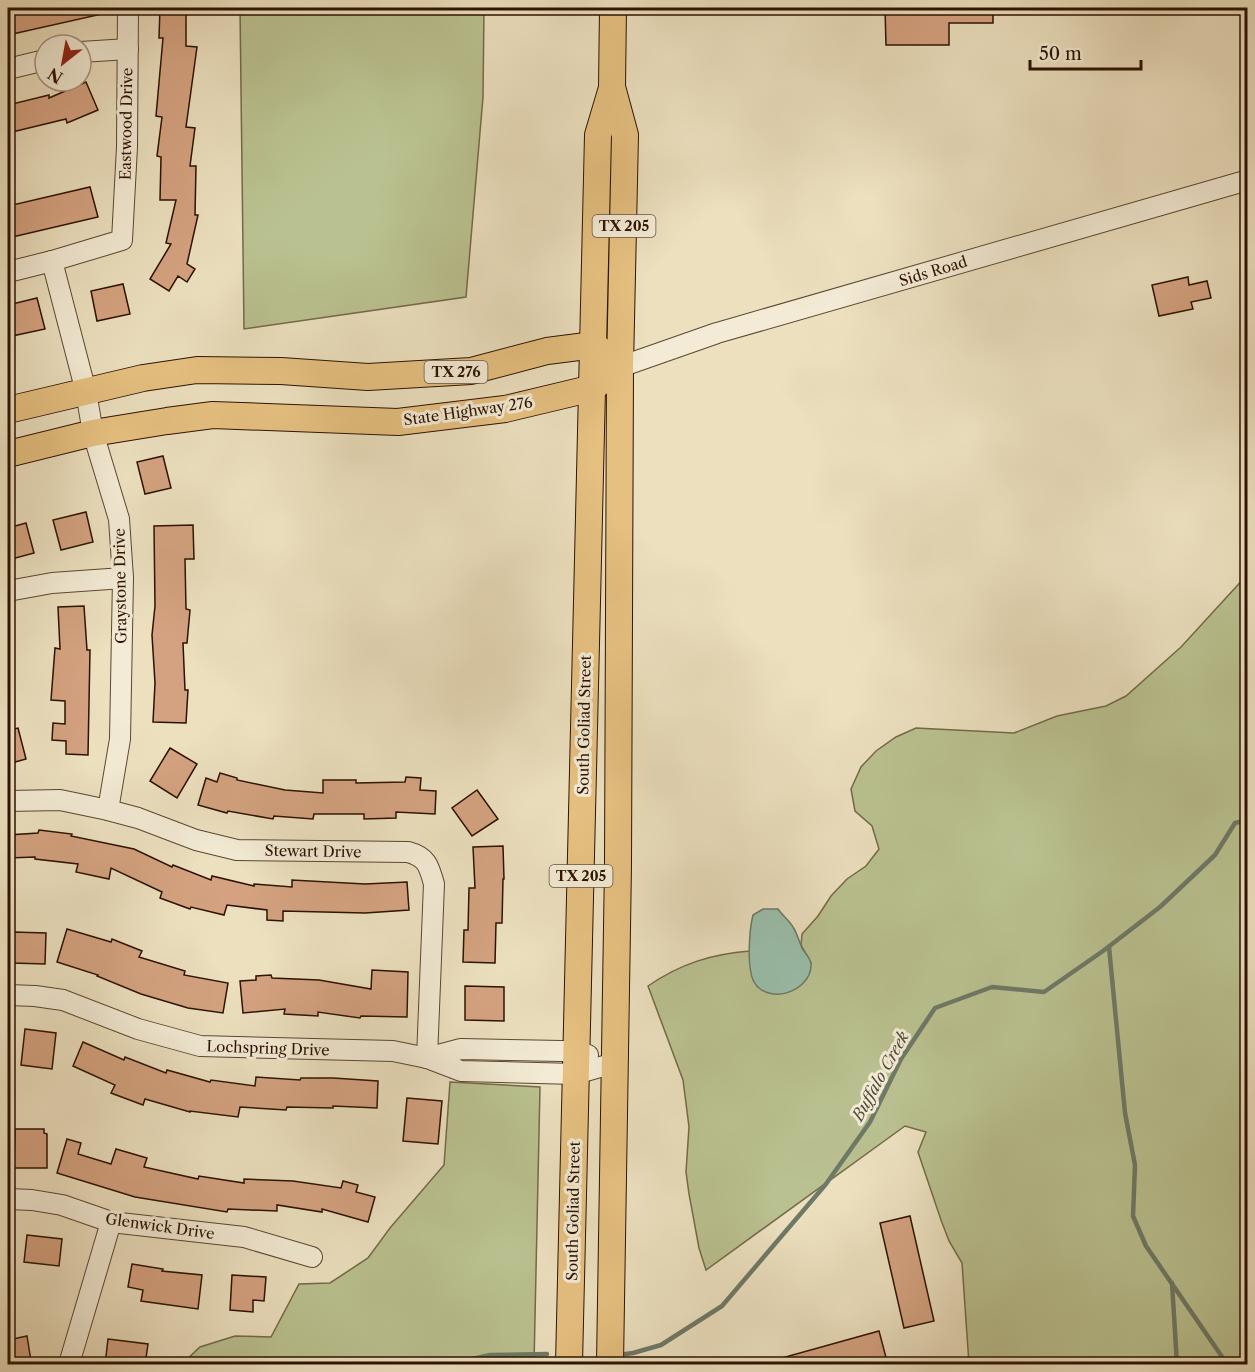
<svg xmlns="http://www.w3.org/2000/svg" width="1255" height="1372" font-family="'Libre Caslon Text',serif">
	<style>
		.green { fill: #bac190; stroke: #736a48; stroke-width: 1.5 }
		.water { fill: #9abeab; stroke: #6e7967; stroke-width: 1.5 }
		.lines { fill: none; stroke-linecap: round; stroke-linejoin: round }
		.stream { stroke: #6e7967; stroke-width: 4.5 }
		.building { fill: #d4a280; stroke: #2c1200; stroke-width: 1.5 }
		.minor-casing { stroke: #5c4630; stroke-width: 22 }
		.major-casing { stroke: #2c1200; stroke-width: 28 }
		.minor { stroke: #f3ebd5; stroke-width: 20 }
		.major { stroke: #e6c080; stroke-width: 26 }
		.labels { text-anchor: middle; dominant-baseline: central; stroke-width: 6; stroke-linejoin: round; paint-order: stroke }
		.shield { fill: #f3ebd5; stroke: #685340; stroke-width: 1.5 }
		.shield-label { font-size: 14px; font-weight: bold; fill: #2c1200 }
		.street-label { font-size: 15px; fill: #2c1200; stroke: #f3ebd5 }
		.water-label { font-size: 16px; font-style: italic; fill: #524e3c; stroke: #f3ebd5 }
	</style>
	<rect width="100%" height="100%" fill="#ece0bf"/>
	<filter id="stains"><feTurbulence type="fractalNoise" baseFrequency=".00333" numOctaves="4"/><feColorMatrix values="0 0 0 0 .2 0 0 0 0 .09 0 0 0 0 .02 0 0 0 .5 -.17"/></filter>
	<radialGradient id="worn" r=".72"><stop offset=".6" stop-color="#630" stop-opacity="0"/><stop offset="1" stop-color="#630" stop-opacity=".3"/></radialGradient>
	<!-- green -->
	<g class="green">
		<polygon points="240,8 484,8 483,97 466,297 244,329"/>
		<path d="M 1247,575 L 1247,1364 L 969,1364 L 962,1263 L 949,1241 L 941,1220 L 918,1152 L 926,1132 L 905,1126 L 706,1270 L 699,1248 L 689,1194 L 686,1172 L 689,1127 L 683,1080 L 648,986 C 680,964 711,954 750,951 L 753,979 L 758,987 L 811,963 L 801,945 L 802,934 L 818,916 L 831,896 L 847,879 L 866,866 L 879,849 L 872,826 L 855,811 L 851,789 L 861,767 L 876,751 L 896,737 L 916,728 L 1014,733 L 1057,716 L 1106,706 L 1126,696 L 1181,647 Z"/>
		<polygon points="450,1082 540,1087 534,1364 182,1364 200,1347 235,1336 271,1337 299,1284 330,1283 368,1258 390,1228 444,1165"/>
	</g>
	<!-- water -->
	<path class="water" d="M 763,909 L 778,909 C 782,915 789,920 793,927 C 797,933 799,941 802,948 C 805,953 811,959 811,964 C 812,992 766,1007 753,980 C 747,965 749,931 753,915 Z"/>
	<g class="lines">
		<!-- stream -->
		<g class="stream">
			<polyline points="1109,947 1125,1113 1135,1165 1133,1216 1146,1246 1227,1364"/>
			<polyline points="1172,1283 1177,1364"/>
			<polyline points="618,1355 633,1353 661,1345 722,1306 826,1184 870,1122 901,1059 935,1008 992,987 1044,992 1103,951 1160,907 1215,855 1235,823 1248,820"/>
			<polyline points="451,1364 490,1355 547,1354"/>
			<polyline points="478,1364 488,1357"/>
		</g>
	</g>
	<!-- building -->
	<g class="building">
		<polygon points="8,8 111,8 111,12 8,35"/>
		<polygon points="160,8 186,8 186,46 197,47 186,127 195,128 190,166 196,166 195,215 198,215 187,264 195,269 187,282 178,276 169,291 150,279 171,244 166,243 176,200 160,200 161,157 157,156 162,117 156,116 163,38 159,38"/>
		<polygon points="885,8 993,8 993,23 949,23 949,45 886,45"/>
		<polygon points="86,82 98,110 67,123 66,119 8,133 8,105 49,95 49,98"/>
		<polygon points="90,187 98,217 8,238 8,206"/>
		<polygon points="1188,277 1189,285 1207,281 1211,298 1191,302 1193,309 1159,316 1152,285"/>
		<polygon points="123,284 130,314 97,321 91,291"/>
		<polygon points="37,298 45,329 12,336 8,319 8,305"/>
		<polygon points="163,456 171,488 145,494 137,462"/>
		<polygon points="86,512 93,542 61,550 53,520"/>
		<polygon points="26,523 34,553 8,560 8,528"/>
		<polygon points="193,525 194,559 185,559 186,609 190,610 187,643 183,643 185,690 188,690 186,723 153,722 155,683 152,635 155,606 154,526"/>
		<polygon points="84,606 87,650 90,650 88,755 66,754 66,741 52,740 53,723 65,724 65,701 51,700 55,648 60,649 58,607"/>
		<polygon points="18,728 26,759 8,764 8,730"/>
		<polygon points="170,748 197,764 177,798 150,781"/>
		<polygon points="220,773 237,778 237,780 285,790 323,793 323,780 356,780 356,783 405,782 406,777 421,778 420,790 436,791 435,814 396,812 396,818 364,819 364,814 314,814 313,819 274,816 273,819 228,811 227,813 198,805 206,778 217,782"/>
		<polygon points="477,790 498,819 472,836 452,808"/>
		<polygon points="39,830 72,834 71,836 134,849 172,867 173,865 211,880 212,876 254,886 254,884 292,887 292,880 365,884 407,882 409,910 365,913 283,911 283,921 267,920 267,910 227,905 224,915 191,907 190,909 160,898 162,892 111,868 109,879 76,872 78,864 35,859 35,857 8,858 8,835 38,833"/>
		<polygon points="503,846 504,879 503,879 502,923 496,923 495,963 463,962 464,930 468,930 469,888 475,888 473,847"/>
		<polygon points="67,929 111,942 112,939 142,951 139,957 185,971 184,975 228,983 223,1013 188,1008 141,994 97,976 98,975 57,962"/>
		<polygon points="13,932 46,933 45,964 12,963"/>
		<polygon points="372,970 408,972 407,1017 361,1016 360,1018 318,1012 318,1016 284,1014 285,1009 243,1013 240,981 256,980 256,976 271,975 272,978 319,980 371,989"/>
		<polygon points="465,986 504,987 504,1021 465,1020"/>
		<polygon points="25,1029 56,1033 52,1069 21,1065"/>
		<polygon points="83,1042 124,1060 125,1057 166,1073 167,1070 210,1082 211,1080 255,1086 256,1077 300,1080 301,1078 333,1078 378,1081 377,1108 333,1106 333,1108 287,1107 286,1110 240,1107 238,1117 190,1111 190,1112 145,1099 143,1105 111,1093 115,1085 73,1066"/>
		<polygon points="407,1098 442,1101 438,1144 403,1141"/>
		<polygon points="15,1129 44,1129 44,1133 47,1134 47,1168 14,1168"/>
		<polygon points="67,1139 81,1143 78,1154 111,1164 116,1149 147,1158 144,1167 198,1179 199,1176 244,1183 244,1179 293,1181 341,1188 343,1181 358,1185 356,1192 375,1197 368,1222 322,1209 322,1212 277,1205 277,1211 228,1209 227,1212 135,1197 57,1173"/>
		<polygon points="910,1216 934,1321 904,1328 880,1223"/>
		<polygon points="27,1235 62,1239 59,1266 24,1262"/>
		<polygon points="132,1264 163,1269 162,1271 202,1275 198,1309 141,1301 143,1290 128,1287"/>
		<polygon points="232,1275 266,1277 264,1301 253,1300 253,1312 230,1310"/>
		<polygon points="879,1331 888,1365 772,1365 771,1361"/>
		<polygon points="27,1336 31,1361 8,1365 8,1340"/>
		<polygon points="108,1339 148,1344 145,1365 105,1365"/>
	</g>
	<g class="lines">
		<defs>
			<g id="minor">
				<polyline points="81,52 128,49"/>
				<polyline points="8,69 45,60"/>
				<polyline points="52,261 86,392 93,433 119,519 123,578 120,739 108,810"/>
				<polyline points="8,272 52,261 122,240 127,147 128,8"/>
				<polyline points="620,367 717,333 1248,180"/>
				<polyline points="8,591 52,583 123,578"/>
				<path d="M 8,801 L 60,800 L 108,810 L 138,818 L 196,840 L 237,850 L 408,852 C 427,857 429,866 434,884 L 427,1058"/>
				<polyline points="8,995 35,996 63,1000 138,1029 200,1046 393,1051 427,1058 461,1071 576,1074 614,1063"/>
				<polyline points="427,1058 461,1049 562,1051 577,1052 588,1055"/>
				<polyline points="8,1199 32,1200 62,1205 111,1222 244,1237 312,1257"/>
				<polyline points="69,1364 111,1222"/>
			</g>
			<g id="major">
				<polyline points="8,410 143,378 197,370 281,371 368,377 471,371 547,351 594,345 606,355"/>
				<polyline points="8,454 93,433 167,421 213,415 398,422 505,409 593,388 605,378"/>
				<polyline points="569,1364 598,135 612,88"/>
				<polyline points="610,1364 618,865 620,367 625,135 612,87 613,8"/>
			</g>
		</defs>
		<!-- minor casing -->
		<use href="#minor" class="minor-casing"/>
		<!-- major casing -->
		<use href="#major" class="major-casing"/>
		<!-- minor -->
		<use href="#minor" class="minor"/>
		<!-- major -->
		<use href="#major" class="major"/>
	</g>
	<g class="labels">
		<!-- shield labels -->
		<g class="shield">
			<rect x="592.5" y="215" width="63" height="22" rx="4.5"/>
			<rect x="424.5" y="361" width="63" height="22" rx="4.5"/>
			<rect x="549.5" y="865" width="63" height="22" rx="4.5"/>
		</g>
		<g class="shield-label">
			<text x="624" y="226">TX 205</text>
			<text x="456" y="372">TX 276</text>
			<text x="581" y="876">TX 205</text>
		</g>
		<!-- street labels -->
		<g class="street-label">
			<text transform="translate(126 124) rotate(-89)">Eastwood Drive</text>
			<text transform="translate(933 271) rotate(-17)">Sids Road</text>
			<text transform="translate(468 411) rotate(-8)">State Highway 276</text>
			<text transform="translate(120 586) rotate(-91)">Graystone Drive</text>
			<text transform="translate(584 725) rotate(-89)">South Goliad Street</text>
			<text transform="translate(313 851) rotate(1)">Stewart Drive</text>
			<text transform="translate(268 1048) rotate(2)">Lochspring Drive</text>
			<text transform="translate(573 1211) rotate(-89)">South Goliad Street</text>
			<text transform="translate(160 1226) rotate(8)">Glenwick Drive</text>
		</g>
		<!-- water labels -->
		<g class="water-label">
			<text transform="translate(880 1076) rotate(-61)">Buffalo Creek</text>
		</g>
	</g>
	<!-- margin -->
	<rect width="1255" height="1372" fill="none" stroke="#ece0bf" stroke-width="30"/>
	<rect x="9" y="9" width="1237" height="1354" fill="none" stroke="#2c1200" stroke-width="3"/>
	<rect x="15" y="15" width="1225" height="1342" fill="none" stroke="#2c1200" stroke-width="1.5"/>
	<!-- north arrow -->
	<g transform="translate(63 63) rotate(211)"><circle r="28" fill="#f3ebd5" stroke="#a39480" stroke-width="1.5"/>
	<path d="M0-4.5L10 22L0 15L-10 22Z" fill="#8f2418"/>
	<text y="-9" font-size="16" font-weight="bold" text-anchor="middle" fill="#2c1200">N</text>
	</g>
	<!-- scale -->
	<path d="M1030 60v9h111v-9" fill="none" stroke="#2c1200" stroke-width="3"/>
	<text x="1039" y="60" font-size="18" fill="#2c1200" stroke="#f3ebd5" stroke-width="4.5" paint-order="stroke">50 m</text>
	<rect width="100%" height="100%" filter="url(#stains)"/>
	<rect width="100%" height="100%" fill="url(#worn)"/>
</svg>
